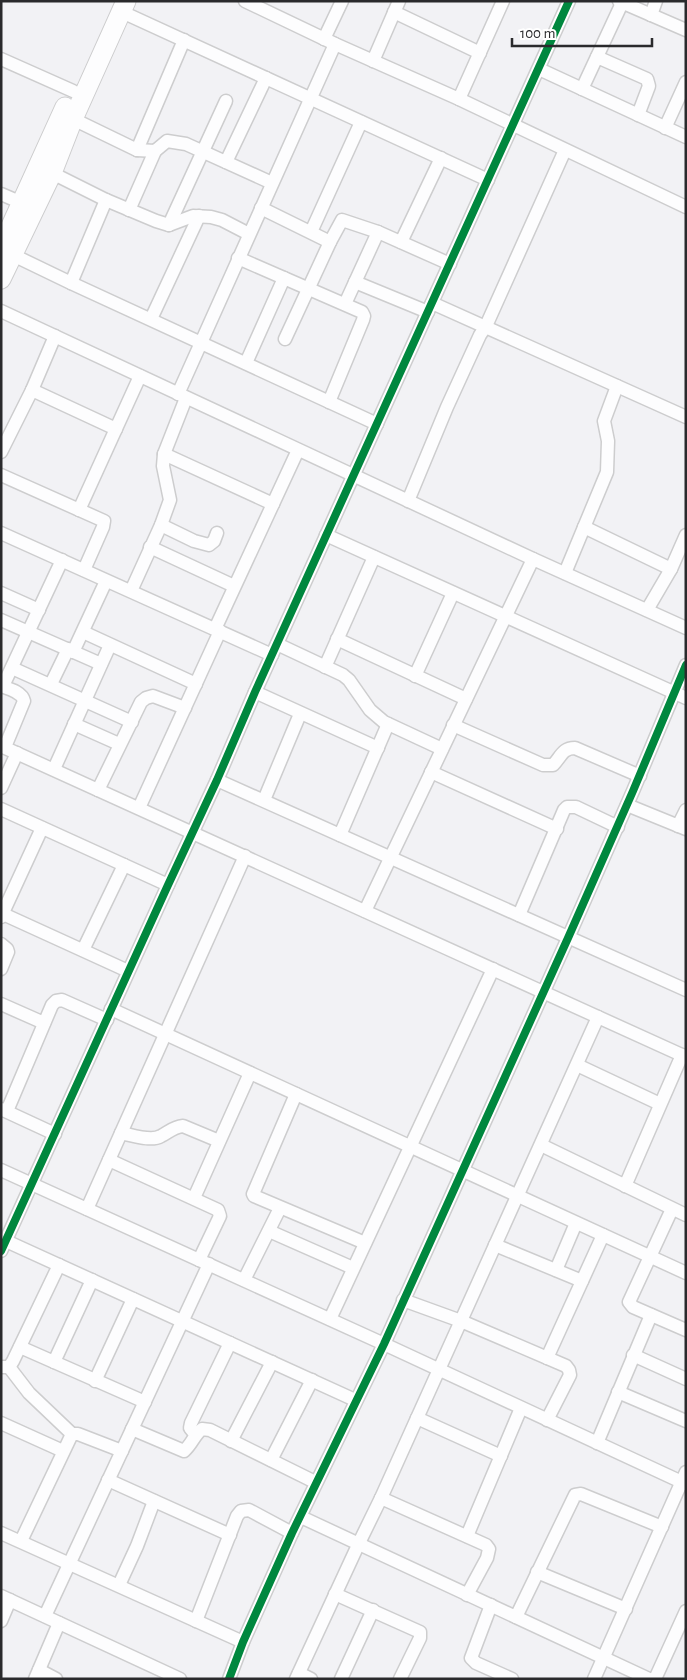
<svg xmlns="http://www.w3.org/2000/svg" width="687" height="1680" font-family="'Alegreya Sans',sans-serif">
	<style>
		.lines { fill: none; stroke-linecap: round; stroke-linejoin: round }
		.minor-casing { stroke: #cdcdce; stroke-width: 15 }
		.highway-casing { stroke: #cdcdce; stroke-width: 21 }
		.minor { stroke: #fdfdfe; stroke-width: 12 }
		.highway { stroke: #fdfdfe; stroke-width: 19 }
		.cycleway-casing { stroke: #fff; stroke-width: 11 }
		.cycleway { stroke: #00873e; stroke-width: 8 }
	</style>
	<rect width="100%" height="100%" fill="#f2f2f5"/>
	<g class="lines">
		<defs>
			<g id="minor">
				<polyline points="245,1 335,44 459,99 686,207"/>
				<polyline points="619,1 686,30"/>
				<polyline points="122,12 488,180"/>
				<polyline points="394,12 480,53"/>
				<polyline points="651,15 656,1"/>
				<polyline points="324,39 342,1"/>
				<polyline points="597,57 647,79 649,86 638,115"/>
				<polyline points="1,59 73,91"/>
				<polyline points="373,61 399,1"/>
				<polyline points="539,69 686,137"/>
				<polyline points="582,89 622,3"/>
				<polyline points="459,99 503,1"/>
				<polyline points="73,119 137,150 155,151 167,141 186,144 272,183"/>
				<polyline points="665,128 686,82"/>
				<polyline points="137,150 184,40"/>
				<polyline points="226,162 266,78"/>
				<polyline points="52,173 106,200 156,221 169,225 193,216 211,217 222,220 249,234"/>
				<polyline points="1,194 22,203"/>
				<polyline points="261,208 330,242"/>
				<polyline points="129,210 155,151"/>
				<polyline points="169,225 226,101"/>
				<polyline points="311,232 361,122"/>
				<polyline points="401,242 441,158"/>
				<polyline points="13,255 71,283 377,424"/>
				<polyline points="238,258 362,312 364,316 363,320 329,402"/>
				<polyline points="355,282 428,312"/>
				<polyline points="71,283 106,200"/>
				<polyline points="432,303 686,417"/>
				<polyline points="345,304 378,232"/>
				<polyline points="1,311 533,559 686,628"/>
				<polyline points="151,319 199,216"/>
				<polyline points="285,339 330,242 342,220 378,232 450,264"/>
				<polyline points="246,363 284,278"/>
				<polyline points="32,390 116,429"/>
				<polyline points="178,394 335,44"/>
				<polyline points="1,452 32,390 55,336"/>
				<polyline points="164,454 273,504"/>
				<polyline points="1,475 104,521 103,527 84,570"/>
				<polyline points="408,501 447,407 480,335 486,326 565,150"/>
				<polyline points="79,510 140,376"/>
				<polyline points="161,525 194,541 209,545 214,541 217,533"/>
				<polyline points="584,527 671,569"/>
				<polyline points="1,533 272,655"/>
				<polyline points="326,535 686,698"/>
				<polyline points="150,547 234,586"/>
				<polyline points="565,573 607,472 608,441 604,421 617,386"/>
				<polyline points="131,591 161,525 170,500 163,466 164,454 186,398"/>
				<polyline points="1,593 39,610"/>
				<polyline points="647,610 671,569 686,535"/>
				<polyline points="1,620 101,664"/>
				<polyline points="215,629 298,450"/>
				<polyline points="83,632 196,684"/>
				<polyline points="337,639 466,699"/>
				<polyline points="277,644 343,675 349,680 370,710 384,722 442,749"/>
				<polyline points="73,652 106,581"/>
				<polyline points="325,667 374,557"/>
				<polyline points="12,668 132,722"/>
				<polyline points="415,676 453,593"/>
				<polyline points="51,684 68,649"/>
				<path d="M 1,686 C 10,689 22,692 24,701 L 5,747"/>
				<polyline points="3,686 62,560"/>
				<polyline points="255,692 378,748"/>
				<polyline points="74,724 119,744"/>
				<path d="M 453,725 L 543,765 L 553,765 C 561,757 562,748 575,748 L 640,776"/>
				<polyline points="1,746 686,1057"/>
				<polyline points="54,769 110,645"/>
				<polyline points="431,772 557,829"/>
				<polyline points="217,780 686,990"/>
				<polyline points="1,788 17,753"/>
				<polyline points="98,790 141,702 146,698 153,696 185,708"/>
				<polyline points="264,800 300,714"/>
				<polyline points="627,805 686,829"/>
				<polyline points="139,808 220,631"/>
				<polyline points="1,809 168,885"/>
				<polyline points="678,826 686,810"/>
				<polyline points="340,835 388,724"/>
				<polyline points="365,911 533,559"/>
				<polyline points="3,914 128,971"/>
				<polyline points="519,915 564,810 567,807 576,807 618,827"/>
				<polyline points="1,917 42,828"/>
				<polyline points="1,944 7,949 8,952 1,969"/>
				<polyline points="83,950 124,865"/>
				<polyline points="1,1004 44,1023"/>
				<polyline points="111,1009 686,1273"/>
				<polyline points="577,1065 660,1104"/>
				<polyline points="296,1094 253,1194 254,1196 365,1243"/>
				<polyline points="1,1109 55,1134"/>
				<polyline points="7,1111 52,1005 56,1001 62,1000 107,1020"/>
				<path d="M 121,1133 C 132,1135 151,1142 161,1136 C 169,1132 173,1127 183,1126 L 219,1141"/>
				<polyline points="541,1145 686,1215"/>
				<polyline points="109,1160 218,1210 220,1216 199,1260"/>
				<polyline points="1,1170 384,1344 686,1484"/>
				<polyline points="625,1186 682,1055"/>
				<polyline points="194,1198 250,1073"/>
				<polyline points="87,1209 245,856"/>
				<polyline points="672,1209 629,1302 633,1307 686,1330"/>
				<polyline points="269,1231 353,1268"/>
				<polyline points="6,1241 355,1400"/>
				<polyline points="495,1245 582,1281"/>
				<polyline points="1,1251 168,885 217,780 255,692 569,1"/>
				<polyline points="556,1270 576,1223"/>
				<polyline points="244,1280 280,1208"/>
				<polyline points="403,1300 461,1321 566,1366 569,1370 570,1375 547,1420"/>
				<polyline points="330,1319 493,969"/>
				<polyline points="20,1347 145,1402"/>
				<polyline points="633,1355 686,1379"/>
				<polyline points="547,1358 603,1235"/>
				<polyline points="54,1362 92,1280"/>
				<polyline points="1,1367 9,1367 13,1361 59,1265"/>
				<polyline points="9,1367 29,1393 72,1434"/>
				<polyline points="95,1381 133,1299"/>
				<polyline points="618,1392 686,1421"/>
				<polyline points="417,1418 501,1456"/>
				<polyline points="1,1423 63,1451"/>
				<path d="M 132,1429 L 184,1451 C 192,1444 194,1435 202,1429 L 210,1430 L 315,1482"/>
				<polyline points="195,1434 190,1428 191,1423 230,1343"/>
				<polyline points="231,1441 272,1362"/>
				<polyline points="597,1443 651,1315"/>
				<polyline points="271,1460 312,1380"/>
				<polyline points="108,1480 230,1535"/>
				<polyline points="381,1498 486,1545 489,1549 487,1558 467,1595"/>
				<polyline points="301,1517 649,1679"/>
				<polyline points="1,1533 243,1642"/>
				<polyline points="467,1536 521,1408"/>
				<polyline points="21,1541 72,1434 78,1434 122,1451"/>
				<polyline points="537,1572 626,1609"/>
				<polyline points="119,1585 137,1546 154,1501"/>
				<polyline points="335,1594 420,1632 420,1638 400,1679"/>
				<polyline points="1,1596 180,1679"/>
				<polyline points="491,1605 471,1658 476,1663 512,1679"/>
				<polyline points="45,1616 209,1264"/>
				<polyline points="516,1617 575,1495 581,1494 662,1527"/>
				<polyline points="1,1621 10,1600"/>
				<polyline points="196,1621 237,1516 241,1511 249,1510 292,1533"/>
				<polyline points="39,1670 56,1679"/>
				<polyline points="299,1673 311,1679"/>
				<polyline points="35,1679 59,1623"/>
				<polyline points="229,1679 243,1642 292,1533 384,1344 568,938 633,791 686,665"/>
				<polyline points="296,1679 359,1543 381,1498 598,1017"/>
				<polyline points="341,1679 373,1610"/>
				<polyline points="594,1679 686,1472"/>
				<polyline points="655,1679 686,1611"/>
			</g>
			<g id="highway">
				<polyline points="1,248 65,107"/>
				<polyline points="1,279 52,173 73,119 126,1"/>
			</g>
		</defs>
		<!-- minor casing -->
		<use href="#minor" class="minor-casing"/>
		<!-- highway casing -->
		<use href="#highway" class="highway-casing"/>
		<!-- minor -->
		<use href="#minor" class="minor"/>
		<!-- highway -->
		<use href="#highway" class="highway"/>
		<defs>
			<g id="cycleway">
				<polyline points="1,1251 168,885 217,780 255,692 569,1"/>
				<polyline points="229,1679 243,1642 292,1533 384,1344 568,938 633,791 686,665"/>
			</g>
		</defs>
		<!-- cycleway casing -->
		<use href="#cycleway" class="cycleway-casing"/>
		<!-- cycleway -->
		<use href="#cycleway" class="cycleway"/>
	</g>
	<!-- border -->
	<rect width="687" height="1680" fill="none" stroke="#2a2a2c" stroke-width="5"/>
	<!-- scale -->
	<path d="M512 38v8h140v-8" fill="none" stroke="#2a2a2c" stroke-width="2.5"/>
	<text x="520" y="38" font-size="15" fill="#2a2a2c" stroke="#ffffff" stroke-width="4" paint-order="stroke">100 m</text>
</svg>
